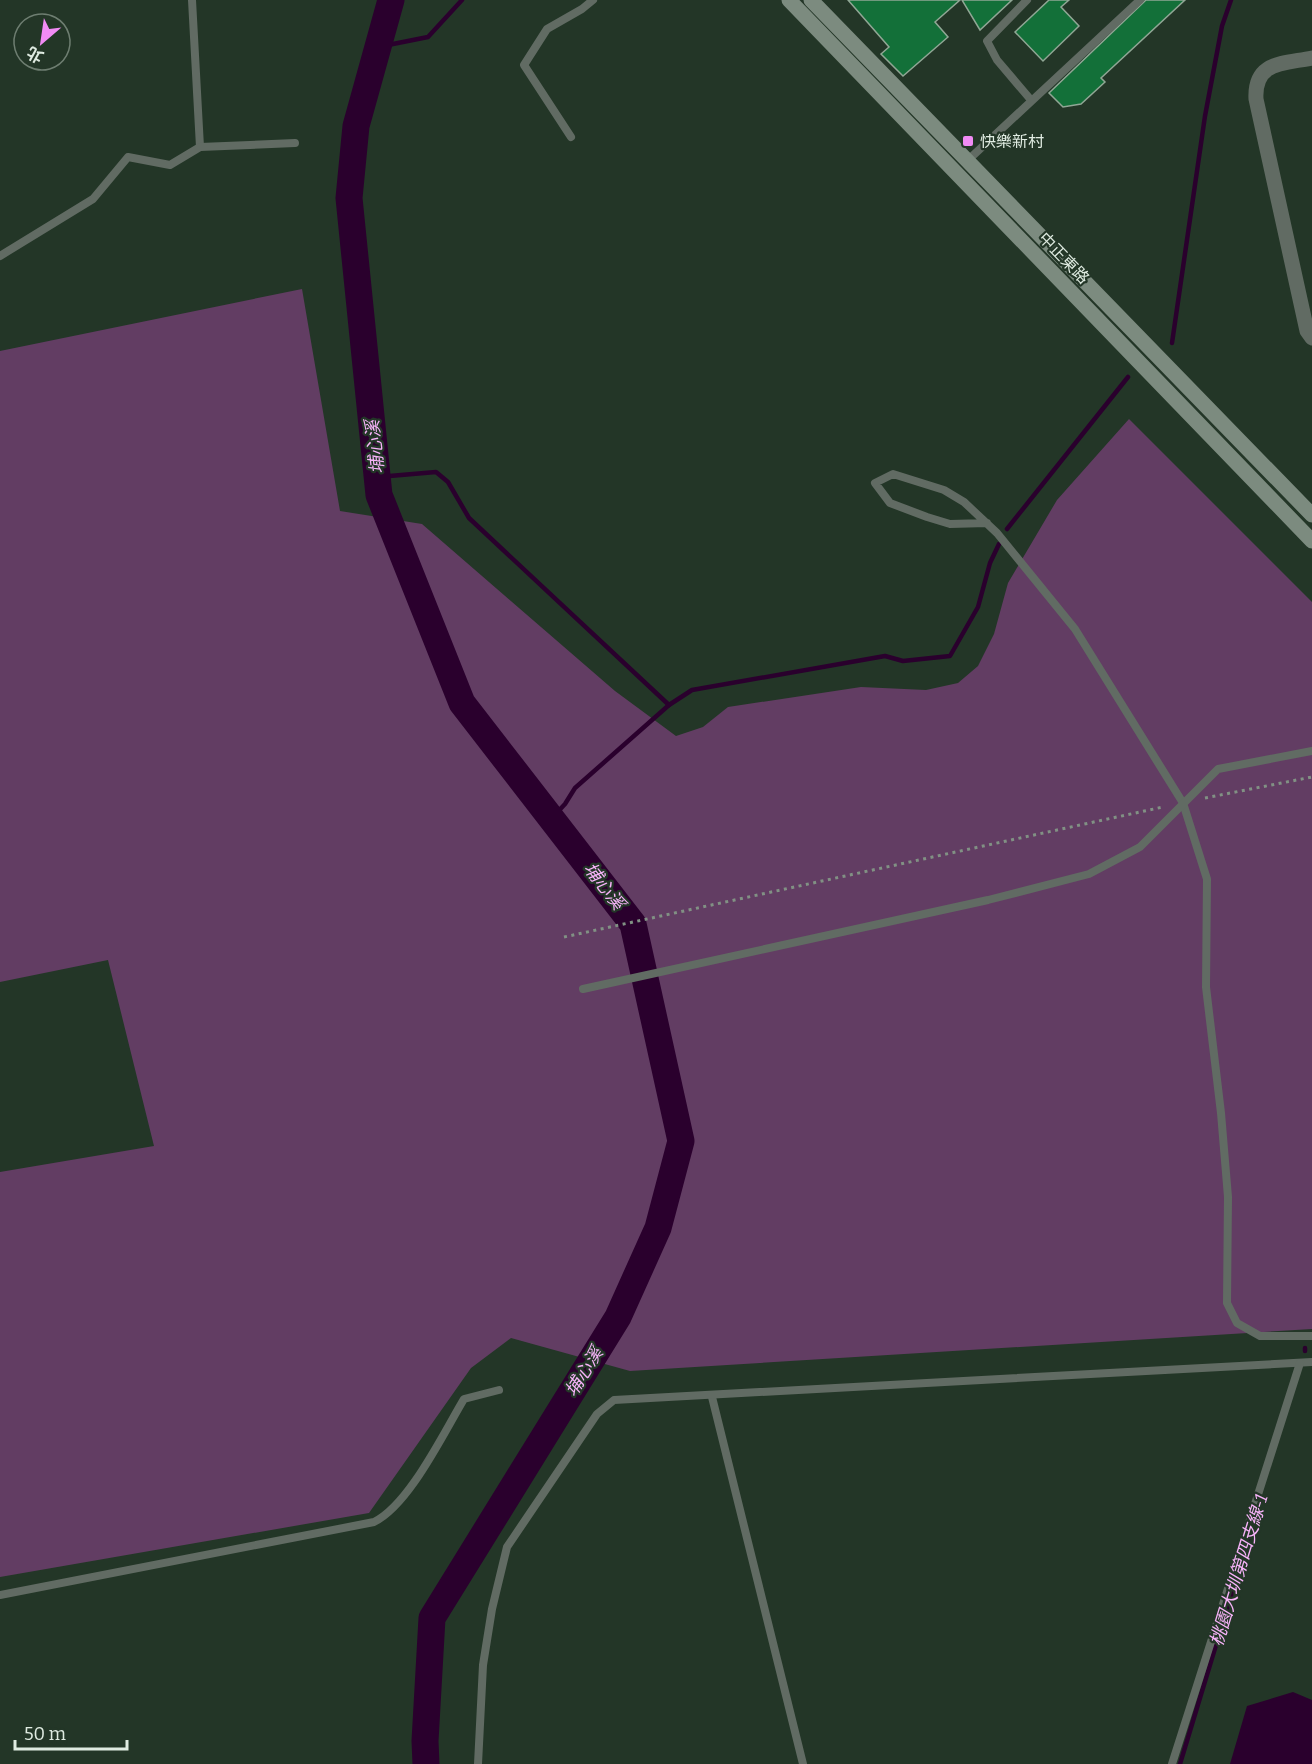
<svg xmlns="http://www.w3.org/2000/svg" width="1312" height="1764" font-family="Bitter,'Noto Sans TC',serif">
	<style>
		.green { fill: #623d63 }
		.water { fill: #2a002d }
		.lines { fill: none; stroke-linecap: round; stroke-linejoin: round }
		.stream { stroke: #2a002d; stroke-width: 4.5 }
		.river { stroke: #2a002d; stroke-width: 27 }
		.building { fill: #137039; stroke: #90a795; stroke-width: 1.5 }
		.path { stroke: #819184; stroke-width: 3; stroke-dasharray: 3 4.5; stroke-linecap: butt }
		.service { stroke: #616b63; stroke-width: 8 }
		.minor { stroke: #616b63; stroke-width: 15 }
		.secondary { stroke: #7c8b7f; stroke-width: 15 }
		.poi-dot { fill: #f18bf5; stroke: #233627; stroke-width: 2 }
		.labels { text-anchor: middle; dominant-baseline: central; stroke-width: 4.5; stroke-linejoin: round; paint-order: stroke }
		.poi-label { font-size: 16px; fill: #dfebe1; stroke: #233627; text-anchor: start }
		.street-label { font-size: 16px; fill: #dfebe1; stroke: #233627 }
		.water-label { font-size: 18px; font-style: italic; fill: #f7b3f9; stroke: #233627 }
	</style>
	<rect width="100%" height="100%" fill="#233627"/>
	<!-- green -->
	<polygon class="green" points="302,289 340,511 422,524 615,691 676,736 703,727 728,707 861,687 926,690 958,683 978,666 994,634 1008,583 1057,500 1129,419 1312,602 1312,1329 630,1371 511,1338 471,1368 369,1513 0,1577 0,1172 154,1146 108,960 0,982 0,351"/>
	<!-- water -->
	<polygon class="water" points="1293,1692 1312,1700 1312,1764 1230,1764 1247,1706"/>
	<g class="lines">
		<!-- stream -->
		<g class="stream">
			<polyline points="378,47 428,37 462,0"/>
			<polyline points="1172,343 1205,116 1222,26 1231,0"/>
			<polyline points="378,477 436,472 448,482 469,518 669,705"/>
			<polyline points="1007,529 1128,377"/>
			<polyline points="551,819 565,804 575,788 669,705 692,690 885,656 903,661 950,656 978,607 990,563 999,544"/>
			<polyline points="1305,1351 1305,1348"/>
			<polyline points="1180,1764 1249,1536"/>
		</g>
		<!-- river -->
		<polyline class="river" points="391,0 356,126 349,198 379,495 462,703 633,924 681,1141 658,1228 618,1317 432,1618 425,1741 426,1764"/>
	</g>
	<!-- building -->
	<g class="building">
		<polygon points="848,0 960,0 935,22 948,37 903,76 881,54 889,47"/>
		<polygon points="962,0 1012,0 980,30"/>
		<polygon points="1049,0 1069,0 1061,7 1079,26 1043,61 1015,32"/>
		<polygon points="1146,0 1185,0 1101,78 1105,82 1081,104 1063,107 1049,93"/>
	</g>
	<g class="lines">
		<!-- path -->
		<g class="path">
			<polyline points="1205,798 1312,777"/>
			<polyline points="564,937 1163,807"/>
		</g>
		<!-- service -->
		<g class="service">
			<polyline points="192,0 200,147"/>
			<polyline points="1027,0 987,41 997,60 1031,100"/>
			<polyline points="571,137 524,65 547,29 582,9 593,0"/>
			<polyline points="966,162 1140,0"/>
			<polyline points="0,256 93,199 128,157 170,165 200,147 295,143"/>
			<polyline points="987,523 950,524 927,517 890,503 875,483 893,474 944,490 964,502 997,533 1075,629 1183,803 1207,879 1206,987 1221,1113 1228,1197 1227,1303 1237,1323 1260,1336 1312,1336"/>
			<polyline points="583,989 988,900 1089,874 1140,847 1218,769 1312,751"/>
			<polyline points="712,1397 803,1764"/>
			<path d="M 0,1595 L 374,1522 C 409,1505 443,1434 464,1399 L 499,1390"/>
			<polyline points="478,1764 483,1665 492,1609 507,1547 597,1414 614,1400 1312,1362"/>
			<polyline points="1172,1764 1300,1363"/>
		</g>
		<!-- minor -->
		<path class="minor" d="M 1312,58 C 1283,64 1254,61 1256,99 L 1307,331 L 1312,338"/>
		<!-- secondary -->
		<g class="secondary">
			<polyline points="789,0 1312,541"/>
			<polyline points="811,0 1312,515"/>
		</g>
	</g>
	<!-- markers -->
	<rect class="poi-dot" x="962" y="135" width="12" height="12" rx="3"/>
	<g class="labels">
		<!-- poi labels -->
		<g class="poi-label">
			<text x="980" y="141">快樂新村</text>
		</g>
		<!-- street labels -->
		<g class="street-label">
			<text transform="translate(1064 258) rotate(46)">中正東路</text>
		</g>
		<!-- water labels -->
		<g class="water-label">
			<text transform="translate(375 447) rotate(-96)">埔心溪</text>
			<text transform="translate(604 886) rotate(52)">埔心溪</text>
			<text transform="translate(584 1372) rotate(-58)">埔心溪</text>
			<text transform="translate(1239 1570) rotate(-73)">桃園大圳第四支線-1</text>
		</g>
	</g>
	<!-- north arrow -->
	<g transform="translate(42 42) rotate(209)"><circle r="28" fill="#233627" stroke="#6e7e71" stroke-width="1.5"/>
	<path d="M0-4.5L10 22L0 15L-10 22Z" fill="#f18bf5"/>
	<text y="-9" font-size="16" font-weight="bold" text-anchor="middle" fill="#dfebe1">北</text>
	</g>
	<!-- scale -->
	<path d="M15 1740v9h112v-9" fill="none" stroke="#dfebe1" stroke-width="3"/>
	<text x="24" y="1740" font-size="18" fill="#dfebe1" stroke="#233627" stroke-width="4.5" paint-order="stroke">50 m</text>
</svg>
